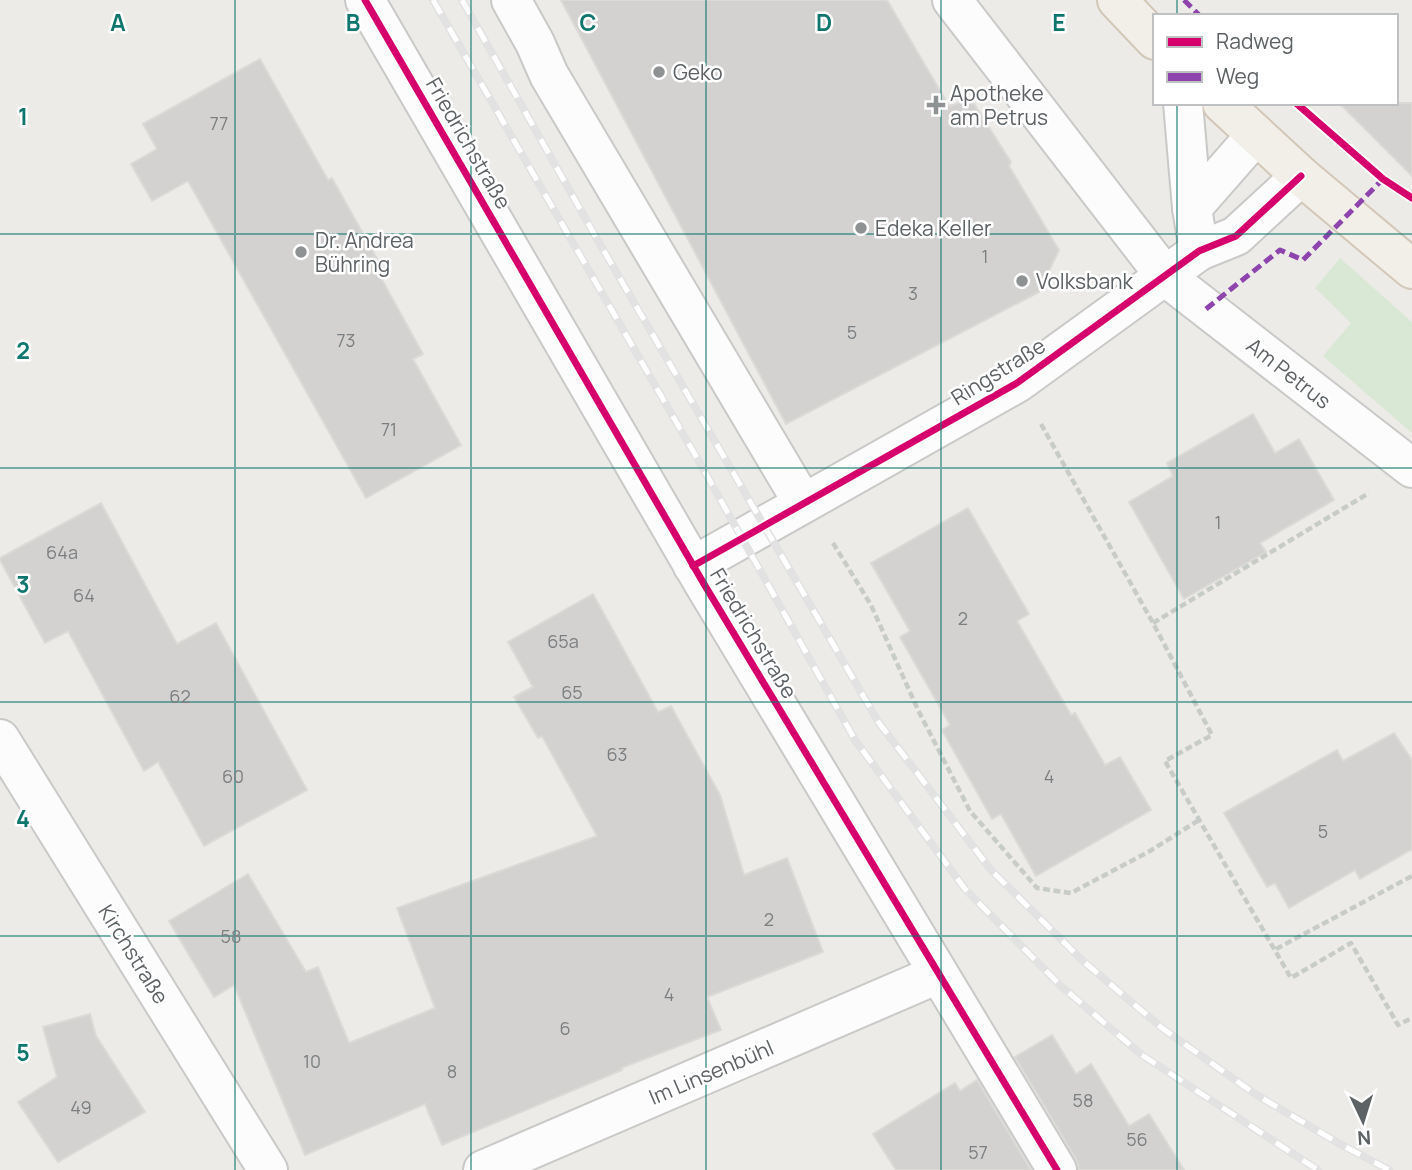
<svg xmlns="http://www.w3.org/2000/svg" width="1412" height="1170" font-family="Manrope,sans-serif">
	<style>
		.green { fill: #d9e8d4 }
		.building { fill: #d3d2d1; stroke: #dcdad7; stroke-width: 2 }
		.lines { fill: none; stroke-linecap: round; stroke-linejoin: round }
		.minor-casing { stroke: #c9c9c8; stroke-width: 42 }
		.major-casing { stroke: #d3c7b7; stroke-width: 42 }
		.path { stroke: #c8ccc9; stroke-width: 4.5; stroke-dasharray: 7 3.5; stroke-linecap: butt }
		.minor { stroke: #fcfcfc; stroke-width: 38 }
		.major { stroke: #f2efe9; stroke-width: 38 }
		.rail-casing { stroke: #e2e2e2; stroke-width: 8 }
		.rail { stroke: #fff; stroke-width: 5; stroke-dasharray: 16; stroke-linecap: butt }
		.quiet { stroke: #8e44ad; stroke-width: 5; stroke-dasharray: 10 5; stroke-linecap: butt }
		.cycleway-casing { stroke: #fff; stroke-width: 11 }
		.cycleway { stroke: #d6006c; stroke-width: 7 }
		.grid { fill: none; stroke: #0f766e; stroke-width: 2; stroke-opacity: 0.55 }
		.poi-dot { fill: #8f9293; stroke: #fff; stroke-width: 2.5 }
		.labels { text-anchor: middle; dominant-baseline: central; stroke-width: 5; stroke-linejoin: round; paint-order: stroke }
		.number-label { font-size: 18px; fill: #7c7f81 }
		.poi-label { font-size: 21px; fill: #5d6265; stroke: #fff; text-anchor: start }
		.street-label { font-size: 21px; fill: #5d6265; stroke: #fff }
		.grid-label { font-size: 23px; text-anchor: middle; font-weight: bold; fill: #0f766e; stroke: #fff; stroke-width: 5; stroke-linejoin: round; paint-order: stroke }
	</style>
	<rect width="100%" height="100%" fill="#edebe8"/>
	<!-- green -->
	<polygon class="green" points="1340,258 1412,322 1412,433 1323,356 1351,323 1315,288"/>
	<!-- building -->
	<g class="building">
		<polygon points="561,0 887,0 949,106 971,99 1011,162 1009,166 1059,250 1039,292 786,424"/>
		<polygon points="260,59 328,180 332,178 380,264 375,267 423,354 413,359 461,445 366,498 188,181 152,201 131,164 157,149 143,124"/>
		<polygon points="1339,103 1412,103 1412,176"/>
		<polygon points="1253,414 1275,453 1299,439 1334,500 1260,543 1266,552 1184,599 1129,502 1173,476 1167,463"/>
		<polygon points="101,503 177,644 216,623 307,790 204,846 158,762 144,771 68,631 45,643 0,560 0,558"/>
		<polygon points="968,508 1029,614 1017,621 1071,715 1075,713 1105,765 1120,757 1151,810 1036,876 1001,814 992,819 942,730 950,725 900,637 910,631 871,563"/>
		<polygon points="593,594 658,712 671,706 720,795 744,875 787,858 823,952 707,997 721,1030 621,1068 622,1070 442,1145 425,1104 305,1155 234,985 214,997 169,921 248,874 306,972 318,967 349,1043 435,1008 397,908 597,836 542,736 538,738 514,697 533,687 508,642"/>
		<polygon points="1394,733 1412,760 1412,849 1360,879 1355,870 1289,908 1275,883 1267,887 1224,813 1337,750 1343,761"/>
		<polygon points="90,1014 96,1036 145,1112 58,1162 18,1102 57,1077 43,1027"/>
		<polygon points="1052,1035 1076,1074 1091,1064 1129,1126 1149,1114 1184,1170 1079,1170 1076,1159 1015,1057"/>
		<polygon points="977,1080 1031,1170 896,1170 873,1134 955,1083 960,1091"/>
	</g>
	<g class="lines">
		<defs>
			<g id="minor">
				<polyline points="365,0 704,584 1057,1170"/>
				<polyline points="511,0 535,43 549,75 803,503"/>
				<polyline points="952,0 1166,277 1412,468"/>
				<polyline points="1183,103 1192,208 1199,251"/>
				<polyline points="1192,208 1256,135"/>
				<polyline points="693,566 1017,383 1199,251 1236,236 1301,176"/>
				<polyline points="0,739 268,1170"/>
				<polyline points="483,1170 938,974"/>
			</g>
			<g id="major">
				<polyline points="1117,0 1155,40"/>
				<polyline points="1222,103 1301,176 1412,269"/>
			</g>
		</defs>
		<!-- minor casing -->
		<use href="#minor" class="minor-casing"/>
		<!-- major casing -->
		<use href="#major" class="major-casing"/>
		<!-- path -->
		<g class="path">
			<polyline points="1041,424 1153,623 1212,735 1165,761 1291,978 1351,943 1398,1025 1412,1018"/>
			<polyline points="833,543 871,605 918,710 970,811 1037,888 1071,893 1150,851 1199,820"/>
			<polyline points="1153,623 1369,493"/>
			<polyline points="1276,949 1412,876"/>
		</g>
		<!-- minor -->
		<use href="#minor" class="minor"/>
		<!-- major -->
		<use href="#major" class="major"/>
		<defs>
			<g id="rail">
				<polyline points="433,0 705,472 855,740 965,889 1061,986 1142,1055 1318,1170"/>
				<polyline points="462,0 597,239 879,723 991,870 1083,961 1162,1028 1255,1094 1340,1144 1389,1170"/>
			</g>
		</defs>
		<!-- rail casing -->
		<use href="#rail" class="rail-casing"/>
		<!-- rail -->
		<use href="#rail" class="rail"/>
		<!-- quiet -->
		<g class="quiet">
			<polyline points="1184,0 1200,16"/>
			<polyline points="1206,309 1280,250 1303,260 1383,179"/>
		</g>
		<defs>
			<g id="cycleway">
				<polyline points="365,0 704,584 1057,1170"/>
				<polyline points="1296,103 1383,179 1412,198"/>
				<polyline points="693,566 1017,383 1199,251 1236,236 1301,176"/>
			</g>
		</defs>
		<!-- cycleway casing -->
		<use href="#cycleway" class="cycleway-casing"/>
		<!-- cycleway -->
		<use href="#cycleway" class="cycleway"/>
	</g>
	<!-- grid -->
	<path class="grid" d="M 235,0 L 235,1170M 471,0 L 471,1170M 706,0 L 706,1170M 941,0 L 941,1170M 1177,0 L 1177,16M 1177,103 L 1177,1170M 0,234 L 1412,234M 0,468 L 1412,468M 0,702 L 1412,702M 0,936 L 1412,936"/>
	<!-- markers -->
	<g class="poi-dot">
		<circle cx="659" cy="72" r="7"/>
		<path d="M932.5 94.5h7v7h7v7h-7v7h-7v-7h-7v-7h7z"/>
		<circle cx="861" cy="228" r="7"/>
		<circle cx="301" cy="252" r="7"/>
		<circle cx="1022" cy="281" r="7"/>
	</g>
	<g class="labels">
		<!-- number labels -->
		<g class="number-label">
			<text x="219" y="123">77</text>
			<text x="985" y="256">1</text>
			<text x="913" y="293">3</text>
			<text x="852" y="332">5</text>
			<text x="346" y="340">73</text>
			<text x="389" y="429">71</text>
			<text x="1218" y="522">1</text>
			<text x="62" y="552">64a</text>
			<text x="84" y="595">64</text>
			<text x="963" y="618">2</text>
			<text x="563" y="641">65a</text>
			<text x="572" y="692">65</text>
			<text x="180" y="696">62</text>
			<text x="617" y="754">63</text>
			<text x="233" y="776">60</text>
			<text x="1049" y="776">4</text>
			<text x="1323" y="831">5</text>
			<text x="769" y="919">2</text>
			<text x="231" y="936">58</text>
			<text x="669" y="994">4</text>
			<text x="565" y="1028">6</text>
			<text x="312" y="1061">10</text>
			<text x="452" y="1071">8</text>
			<text x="1083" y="1100">58</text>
			<text x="81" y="1107">49</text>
			<text x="1137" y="1139">56</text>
			<text x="978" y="1152">57</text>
		</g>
		<!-- poi labels -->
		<g class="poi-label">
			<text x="673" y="72">Geko</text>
			<text x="950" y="93">Apotheke<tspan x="950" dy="24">am Petrus</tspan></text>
			<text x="875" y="228">Edeka Keller</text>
			<text x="315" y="240">Dr. Andrea<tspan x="315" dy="24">Bühring</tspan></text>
			<text x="1036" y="281">Volksbank</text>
		</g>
		<!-- street labels -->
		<g class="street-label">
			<text transform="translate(469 143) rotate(60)">Friedrichstraße</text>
			<text transform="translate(998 371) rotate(-32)">Ringstraße</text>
			<text transform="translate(1289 373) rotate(38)">Am Petrus</text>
			<text transform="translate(754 633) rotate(59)">Friedrichstraße</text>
			<text transform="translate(134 954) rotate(58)">Kirchstraße</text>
			<text transform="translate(711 1072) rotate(-23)">Im Linsenbühl</text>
		</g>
	</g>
	<g class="grid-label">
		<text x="118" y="31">A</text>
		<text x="353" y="31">B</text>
		<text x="588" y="31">C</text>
		<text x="824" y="31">D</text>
		<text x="1059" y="31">E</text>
		<text x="23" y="125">1</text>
		<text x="23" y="359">2</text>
		<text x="23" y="593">3</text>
		<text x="23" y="827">4</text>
		<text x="23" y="1061">5</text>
	</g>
	<!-- legend -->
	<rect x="1153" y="14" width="245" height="91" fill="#ffffff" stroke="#bec0c1" stroke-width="2"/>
	<rect x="1167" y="37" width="35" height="10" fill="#d6006c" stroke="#bec0c1" stroke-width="2"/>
	<text x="1216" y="49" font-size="21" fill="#5d6265">Radweg</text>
	<rect x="1167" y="72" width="35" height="10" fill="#8e44ad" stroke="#bec0c1" stroke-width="2"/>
	<text x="1216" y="84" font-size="21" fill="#5d6265">Weg</text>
	<!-- north arrow -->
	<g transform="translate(1363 1121) rotate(176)" stroke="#ffffff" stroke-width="5" paint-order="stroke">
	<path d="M0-5L12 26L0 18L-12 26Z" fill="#5d6265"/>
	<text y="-10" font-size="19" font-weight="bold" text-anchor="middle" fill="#5d6265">N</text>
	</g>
</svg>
